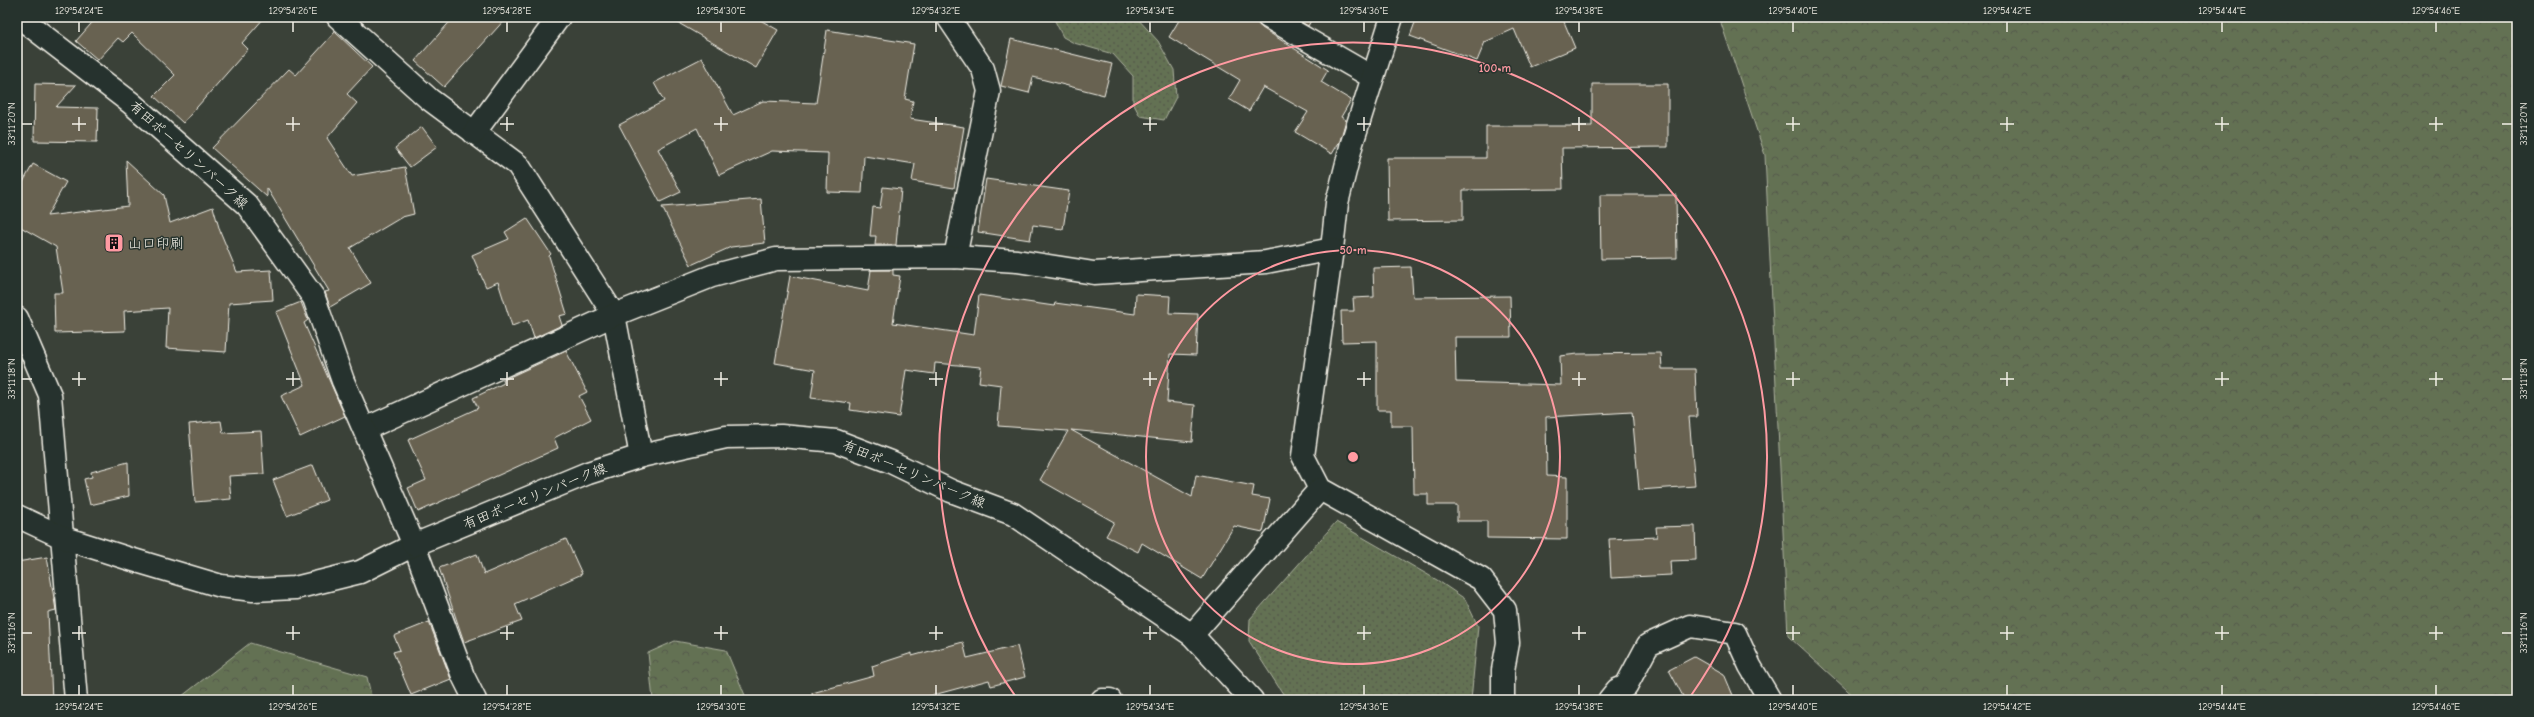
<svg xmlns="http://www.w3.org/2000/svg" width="2534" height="717" font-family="'Comic Neue','Klee One',sans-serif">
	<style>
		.green { fill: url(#green-dots); stroke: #acb19e }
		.forest { fill: url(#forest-crowns); stroke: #acb19e }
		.building { fill: #686251; stroke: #f4f1e8 }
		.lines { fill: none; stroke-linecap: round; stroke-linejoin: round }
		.minor-casing { stroke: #f4f1e8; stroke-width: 25 }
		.tertiary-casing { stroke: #f4f1e8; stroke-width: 25 }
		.secondary-casing { stroke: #f4f1e8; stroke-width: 25 }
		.minor { stroke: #26332d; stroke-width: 22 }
		.tertiary { stroke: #26332d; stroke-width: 22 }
		.secondary { stroke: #26332d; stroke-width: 22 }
		.ticks { fill: none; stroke: #f4f1e8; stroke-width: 1.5 }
		.ring { fill: none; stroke: #ff9aa2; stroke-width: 2 }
		.labels { text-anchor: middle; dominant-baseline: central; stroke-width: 3; stroke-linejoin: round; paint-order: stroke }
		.street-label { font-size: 14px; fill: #f4f1e8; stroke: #26332d }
		.poi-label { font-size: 14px; fill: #f4f1e8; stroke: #26332d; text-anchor: start }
		.centre { fill: #ff9aa2; stroke: #26332d; stroke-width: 2 }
		.ring-label { font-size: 12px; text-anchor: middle; font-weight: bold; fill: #ff9aa2; stroke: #26332d; stroke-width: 3; stroke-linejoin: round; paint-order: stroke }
		.neatline { fill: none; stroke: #f4f1e8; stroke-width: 1.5 }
		.ticks-label { font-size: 10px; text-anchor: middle; fill: #f4f1e8 }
	</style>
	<defs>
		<pattern id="green-dots" width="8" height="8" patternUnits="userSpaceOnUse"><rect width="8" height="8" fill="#637153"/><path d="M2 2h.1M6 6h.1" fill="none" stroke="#555a4c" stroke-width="1.8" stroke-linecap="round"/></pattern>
		<pattern id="forest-crowns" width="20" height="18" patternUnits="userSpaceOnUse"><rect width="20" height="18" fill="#637153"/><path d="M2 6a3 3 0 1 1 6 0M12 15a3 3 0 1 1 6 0" fill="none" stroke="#555a4c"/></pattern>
	</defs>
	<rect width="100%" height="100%" fill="#3a4138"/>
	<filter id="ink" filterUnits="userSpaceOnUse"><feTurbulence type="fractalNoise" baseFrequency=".025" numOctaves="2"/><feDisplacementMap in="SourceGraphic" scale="8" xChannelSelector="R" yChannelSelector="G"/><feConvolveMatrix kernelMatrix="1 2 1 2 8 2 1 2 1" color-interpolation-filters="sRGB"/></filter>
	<g filter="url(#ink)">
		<!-- green -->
		<g class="green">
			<polygon points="1057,17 1137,18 1158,41 1174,70 1176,97 1164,120 1140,116 1133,103 1133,76 1113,54 1074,43 1063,37 1055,21"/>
			<polygon points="1336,522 1437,580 1465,599 1478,626 1471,700 1287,700 1249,641 1250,619"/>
		</g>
		<!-- forest -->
		<g class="forest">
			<polygon points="1719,17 2517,17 2517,700 1858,700 1788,636 1765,155"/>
			<polygon points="675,641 726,650 747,700 653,700 648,653"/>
			<polygon points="250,643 367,677 372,700 177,700"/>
		</g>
		<!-- building -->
		<g class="building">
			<polygon points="97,17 265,17 242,43 248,49 183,123 154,96 175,75 132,33 123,42 118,38 98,60 76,41"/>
			<polygon points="454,17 507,17 444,87 415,61"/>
			<polygon points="668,17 755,17 778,30 756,68"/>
			<polygon points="1181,17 1256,17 1262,28 1328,70 1321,82 1351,100 1341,117 1346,120 1340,141 1332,154 1295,132 1308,112 1263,87 1249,111 1229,99 1240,80 1169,37"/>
			<polygon points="1293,17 1313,17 1308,26"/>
			<polygon points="1417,17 1562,17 1575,48 1530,67 1514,29 1485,42 1477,61 1410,36"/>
			<polygon points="827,30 914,44 905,99 913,101 910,119 964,127 954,188 912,181 915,164 864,156 862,193 827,192 828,153 772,151 719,175 697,128 658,149 681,192 660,202 619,125 664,101 654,83 702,58 733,115 763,101 816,103"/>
			<polygon points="335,32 372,67 347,94 357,103 327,138 352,176 405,167 414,214 402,217 350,248 371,283 330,307 325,292 329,291 267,188 267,197 212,148 289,69 296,75"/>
			<polygon points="1011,39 1112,64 1104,95 1033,77 1029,93 1001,86"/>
			<polygon points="35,84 76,85 56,107 98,108 97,142 34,141"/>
			<polygon points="1592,84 1668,84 1668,147 1562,148 1563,189 1463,190 1463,220 1388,221 1387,158 1486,158 1486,126 1592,126"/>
			<polygon points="422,127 437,147 410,167 395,148"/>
			<polygon points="126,160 164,195 170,223 213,207 220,231 237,272 271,270 273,300 229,303 226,352 166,348 168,308 124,311 125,331 55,333 54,293 63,293 56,247 17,225 17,193 33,164 66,182 47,216 128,206"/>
			<polygon points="986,179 1069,191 1063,229 1033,225 1030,240 978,232"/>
			<polygon points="883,187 901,189 896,245 875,245 876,236 870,236 873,207 880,208"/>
			<polygon points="1600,195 1676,195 1677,258 1601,259"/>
			<polygon points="761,199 765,243 731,247 691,265 662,207"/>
			<polygon points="527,218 551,254 549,256 567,314 559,316 562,325 534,338 528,320 512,326 498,282 486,287 472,255 509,239 505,232"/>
			<polygon points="1411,267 1413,297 1510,296 1511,337 1455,337 1456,382 1561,385 1560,356 1578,354 1661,353 1662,369 1695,369 1697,417 1689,417 1695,486 1639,490 1632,412 1546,417 1547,476 1567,477 1567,539 1487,538 1487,521 1457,521 1457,505 1428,505 1428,494 1414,494 1413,426 1391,426 1391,410 1377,410 1377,341 1342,342 1341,311 1354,311 1353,298 1374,297 1373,268"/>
			<polygon points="871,270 893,270 893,275 900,276 893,323 974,335 979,295 1054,306 1055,303 1135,314 1136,294 1170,296 1169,313 1198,314 1196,355 1170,354 1167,402 1195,405 1192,442 1071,430 1192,497 1196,475 1254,486 1252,496 1270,499 1263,532 1234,526 1202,579 1142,543 1138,552 1106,536 1114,522 1040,480 1068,431 998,426 1001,385 979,382 981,367 935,363 934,374 906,370 899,417 850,410 851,403 811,398 815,370 775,363 790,276 868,291"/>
			<polygon points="301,302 308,320 304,323 345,416 300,437 281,396 305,385 276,312"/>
			<polygon points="566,351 587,392 579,396 591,419 554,438 558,448 418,512 408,488 426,480 408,440 478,408 473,398 504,383 503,380"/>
			<polygon points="221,421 223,433 261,431 264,474 229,476 231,499 195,502 189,424"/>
			<polygon points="128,462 129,496 90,505 84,479 92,477 91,472"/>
			<polygon points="313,465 327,500 287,516 273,480"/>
			<polygon points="1695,526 1696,560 1670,561 1671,575 1611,578 1609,539 1657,537 1656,527"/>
			<polygon points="566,539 582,574 515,604 522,621 464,642 439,568 477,554 484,574"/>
			<polygon points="47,557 56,610 48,612 52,700 17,700 17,562"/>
			<polygon points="429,622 451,679 411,695 393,652 400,650 394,636"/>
			<polygon points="963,642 967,658 1017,646 1025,677 991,686 989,680 915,700 813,700 812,693 874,676 872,666 912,653 912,656"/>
			<polygon points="1694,657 1724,674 1735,700 1685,700 1669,670"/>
		</g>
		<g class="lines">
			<defs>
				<g id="minor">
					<polyline points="338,17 429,99 518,165 614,315 641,456"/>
					<polyline points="948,17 983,69 989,91 955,257"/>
					<polyline points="1268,17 1372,77"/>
					<polyline points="474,133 559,17"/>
					<polyline points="1332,249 1337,203 1352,143 1392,17"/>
					<polyline points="17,318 50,395 76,700"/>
					<polyline points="365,429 614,315 712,276 776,259 955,257 1017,261 1094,273 1266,262 1332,249 1303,456 1320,489 1481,579 1505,610 1508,643 1503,670 1503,700"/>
					<polyline points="414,545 463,676 475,700"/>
					<polyline points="1192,635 1320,489"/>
					<polyline points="1102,700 1110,700"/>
					<polyline points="1609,700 1617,690 1626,686 1648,645 1690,626 1735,633 1750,666 1770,700"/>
				</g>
				<polyline id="tertiary" points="17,516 64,538 130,559 221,586 253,590 295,588 360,572 414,545"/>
				<polyline id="secondary" points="19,17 131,103 247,205 314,298 343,381 414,545 588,473 641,456 726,437 781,436 836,441 891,462 951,491 1013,514 1192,635 1252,700"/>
			</defs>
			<!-- minor casing -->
			<use href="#minor" class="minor-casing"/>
			<!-- tertiary casing -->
			<use href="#tertiary" class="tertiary-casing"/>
			<!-- secondary casing -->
			<use href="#secondary" class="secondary-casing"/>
			<!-- minor -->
			<use href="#minor" class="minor"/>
			<!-- tertiary -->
			<use href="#tertiary" class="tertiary"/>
			<!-- secondary -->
			<use href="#secondary" class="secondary"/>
		</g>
	</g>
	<!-- ticks -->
	<path class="ticks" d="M 79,22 L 79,32M 293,22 L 293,32M 507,22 L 507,32M 721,22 L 721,32M 936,22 L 936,32M 1150,22 L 1150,32M 1364,22 L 1364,32M 1579,22 L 1579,32M 1793,22 L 1793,32M 2007,22 L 2007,32M 2222,22 L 2222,32M 2436,22 L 2436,32M 79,117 L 79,131M 293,117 L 293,131M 507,117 L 507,131M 721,117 L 721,131M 936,117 L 936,131M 1150,117 L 1150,131M 1364,117 L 1364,131M 1579,117 L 1579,131M 1793,117 L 1793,131M 2007,117 L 2007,131M 2222,117 L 2222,131M 2436,117 L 2436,131M 22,124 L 32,124M 72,124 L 86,124M 286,124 L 300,124M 500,124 L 514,124M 714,124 L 728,124M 929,124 L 943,124M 1143,124 L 1157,124M 1357,124 L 1371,124M 1572,124 L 1586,124M 1786,124 L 1800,124M 2000,124 L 2014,124M 2215,124 L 2229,124M 2429,124 L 2443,124M 2502,124 L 2512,124M 79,372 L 79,386M 293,372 L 293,386M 507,372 L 507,386M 721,372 L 721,386M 936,372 L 936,386M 1150,372 L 1150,386M 1364,372 L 1364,386M 1579,372 L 1579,386M 1793,372 L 1793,386M 2007,372 L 2007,386M 2222,372 L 2222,386M 2436,372 L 2436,386M 22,379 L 32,379M 72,379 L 86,379M 286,379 L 300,379M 500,379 L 514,379M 714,379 L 728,379M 929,379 L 943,379M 1143,379 L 1157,379M 1357,379 L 1371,379M 1572,379 L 1586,379M 1786,379 L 1800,379M 2000,379 L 2014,379M 2215,379 L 2229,379M 2429,379 L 2443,379M 2502,379 L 2512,379M 79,626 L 79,640M 293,626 L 293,640M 507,626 L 507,640M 721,626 L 721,640M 936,626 L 936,640M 1150,626 L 1150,640M 1364,626 L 1364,640M 1579,626 L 1579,640M 1793,626 L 1793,640M 2007,626 L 2007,640M 2222,626 L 2222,640M 2436,626 L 2436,640M 22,633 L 32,633M 72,633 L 86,633M 286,633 L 300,633M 500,633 L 514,633M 714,633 L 728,633M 929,633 L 943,633M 1143,633 L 1157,633M 1357,633 L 1371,633M 1572,633 L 1586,633M 1786,633 L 1800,633M 2000,633 L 2014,633M 2215,633 L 2229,633M 2429,633 L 2443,633M 2502,633 L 2512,633M 79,685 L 79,695M 293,685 L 293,695M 507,685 L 507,695M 721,685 L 721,695M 936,685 L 936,695M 1150,685 L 1150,695M 1364,685 L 1364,695M 1579,685 L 1579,695M 1793,685 L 1793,695M 2007,685 L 2007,695M 2222,685 L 2222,695M 2436,685 L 2436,695"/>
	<!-- distance rings -->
	<g class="ring">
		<circle cx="1353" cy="457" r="207"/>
		<path d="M1016 697A414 414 0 1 1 1690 697"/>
	</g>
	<!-- icons -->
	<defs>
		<symbol id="building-square" viewBox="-11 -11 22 22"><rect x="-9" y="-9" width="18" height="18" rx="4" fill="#ff9aa2" stroke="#26332d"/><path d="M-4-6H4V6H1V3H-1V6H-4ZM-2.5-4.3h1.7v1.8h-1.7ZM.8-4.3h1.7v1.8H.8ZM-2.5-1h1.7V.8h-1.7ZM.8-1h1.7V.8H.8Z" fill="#111"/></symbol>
	</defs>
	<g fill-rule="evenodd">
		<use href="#building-square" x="103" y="232" width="22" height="22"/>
	</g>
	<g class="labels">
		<!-- street labels -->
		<g class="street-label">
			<text transform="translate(189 155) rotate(42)">有田ポーセリンパーク線</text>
			<text transform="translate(914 474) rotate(23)">有田ポーセリンパーク線</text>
			<text transform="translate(535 496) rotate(-22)">有田ポーセリンパーク線</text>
		</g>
		<!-- poi labels -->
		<g class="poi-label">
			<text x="128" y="243">山口印刷</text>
		</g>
	</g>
	<circle cx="1353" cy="457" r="6" class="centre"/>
	<g class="ring-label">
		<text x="1495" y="72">100 m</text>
		<text x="1353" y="254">50 m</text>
	</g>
	<!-- margin -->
	<rect width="2534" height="717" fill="none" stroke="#26332d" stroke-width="44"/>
	<rect x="22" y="22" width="2490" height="673" class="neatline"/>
	<g class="ticks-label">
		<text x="79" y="14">129°54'24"E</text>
		<text x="293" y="14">129°54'26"E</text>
		<text x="507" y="14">129°54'28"E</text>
		<text x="721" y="14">129°54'30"E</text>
		<text x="936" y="14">129°54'32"E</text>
		<text x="1150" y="14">129°54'34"E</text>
		<text x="1364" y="14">129°54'36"E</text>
		<text x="1579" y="14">129°54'38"E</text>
		<text x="1793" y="14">129°54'40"E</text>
		<text x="2007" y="14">129°54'42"E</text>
		<text x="2222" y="14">129°54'44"E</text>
		<text x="2436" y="14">129°54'46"E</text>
		<text transform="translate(11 124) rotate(-90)" y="4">33°11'20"N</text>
		<text transform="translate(2523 124) rotate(-90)" y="4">33°11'20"N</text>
		<text transform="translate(11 379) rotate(-90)" y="4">33°11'18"N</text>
		<text transform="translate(2523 379) rotate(-90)" y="4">33°11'18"N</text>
		<text transform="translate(11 633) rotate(-90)" y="4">33°11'16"N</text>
		<text transform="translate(2523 633) rotate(-90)" y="4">33°11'16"N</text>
		<text x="79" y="710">129°54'24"E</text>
		<text x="293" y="710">129°54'26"E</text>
		<text x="507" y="710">129°54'28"E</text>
		<text x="721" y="710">129°54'30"E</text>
		<text x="936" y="710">129°54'32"E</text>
		<text x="1150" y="710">129°54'34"E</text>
		<text x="1364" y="710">129°54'36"E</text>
		<text x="1579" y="710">129°54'38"E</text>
		<text x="1793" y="710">129°54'40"E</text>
		<text x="2007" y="710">129°54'42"E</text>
		<text x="2222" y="710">129°54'44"E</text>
		<text x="2436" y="710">129°54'46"E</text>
	</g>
</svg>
